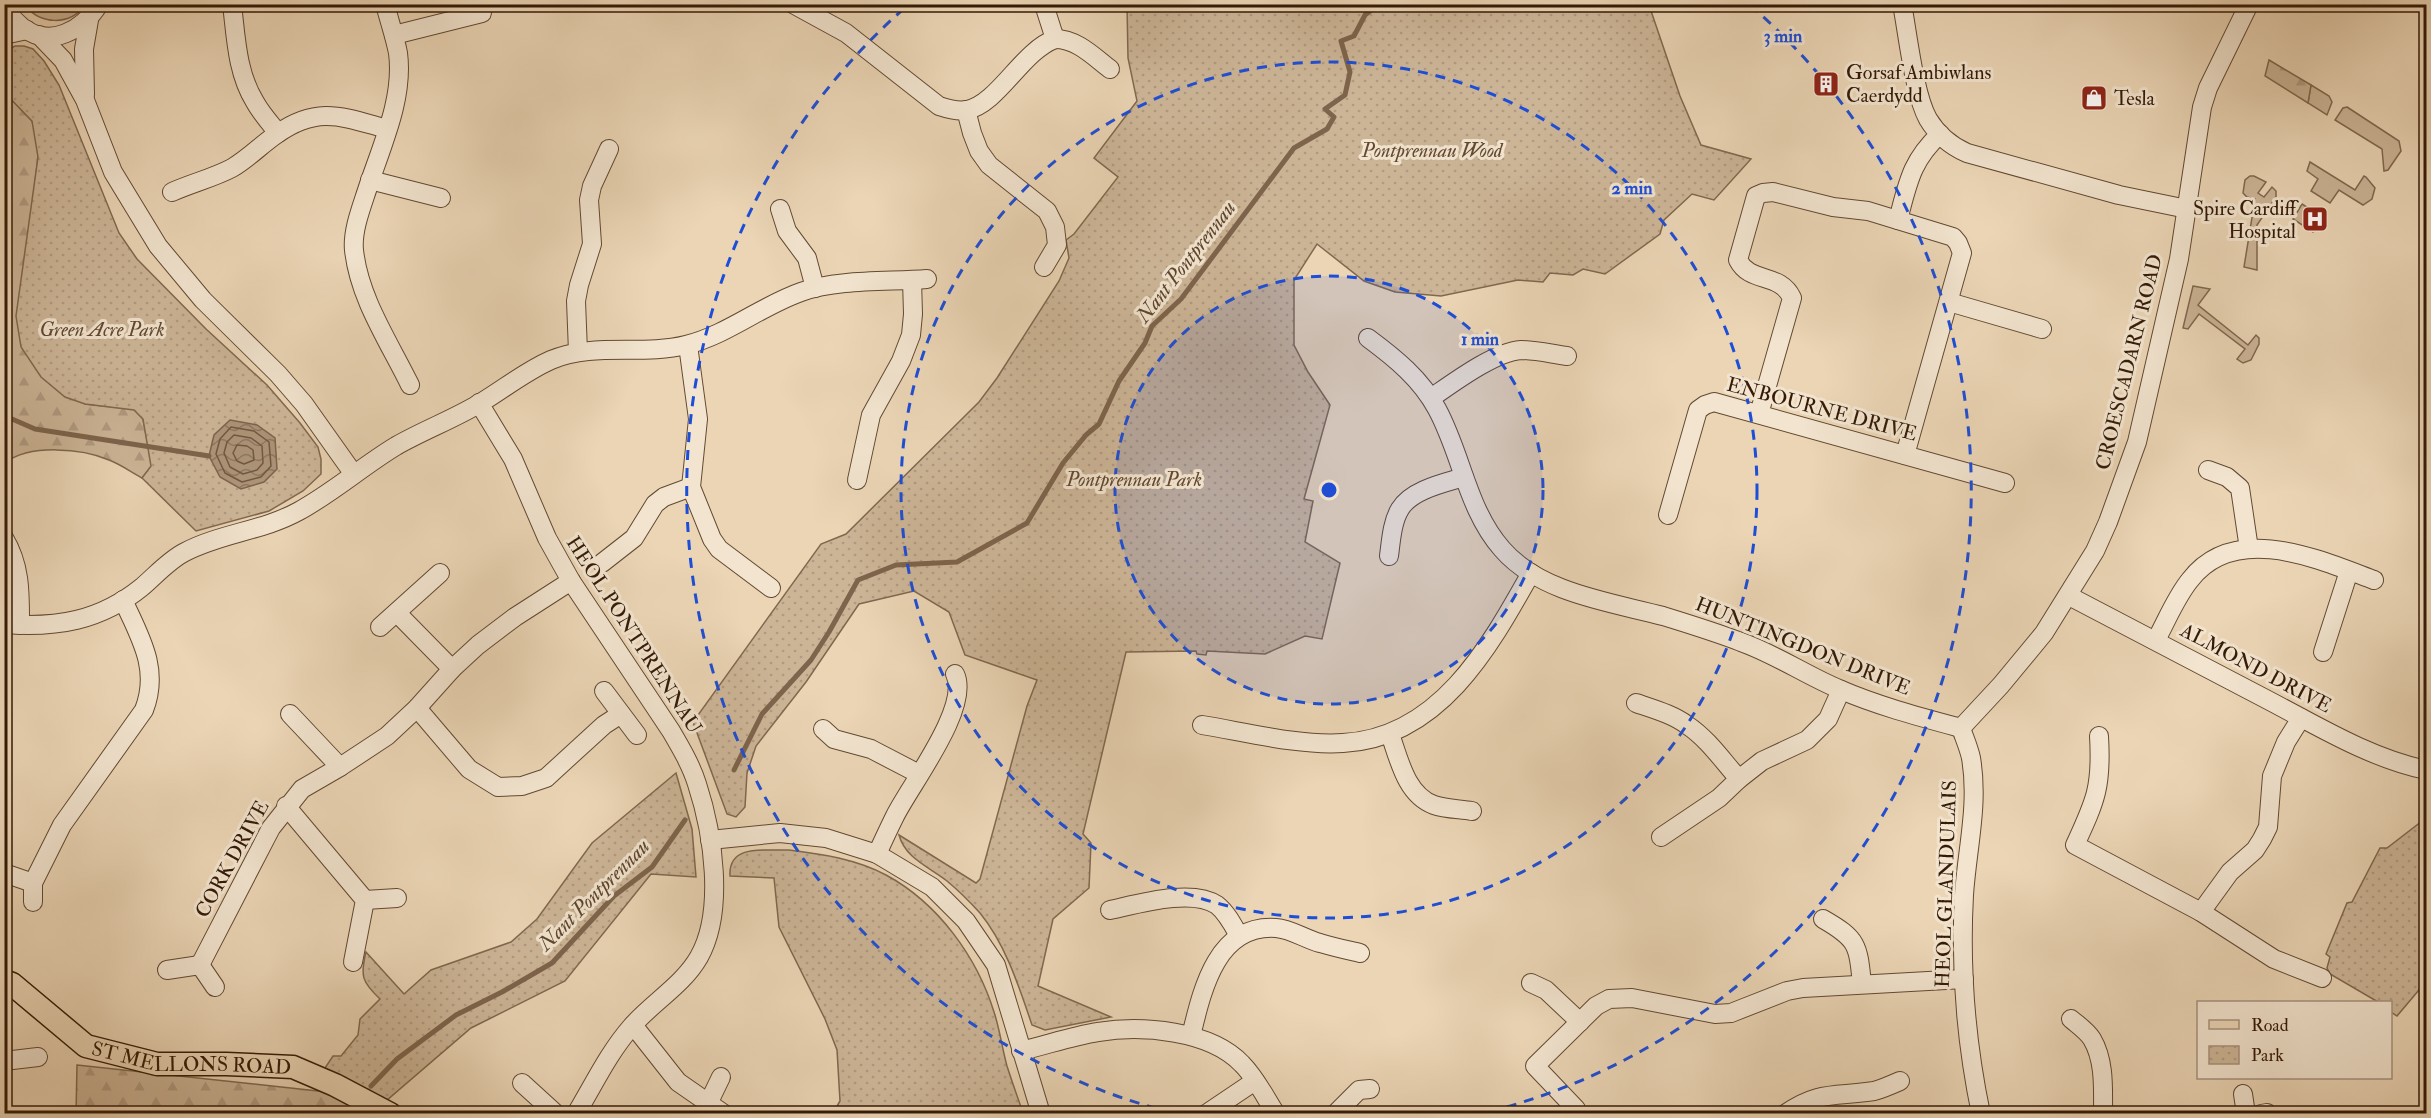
<svg xmlns="http://www.w3.org/2000/svg" width="2431" height="1118" font-family="'IM FELL Double Pica',serif">
	<style>
		.grass { fill: #ccb597; stroke: #80684f; stroke-width: 1.5 }
		.forest { fill: url(#forest-firs); stroke: #80684f; stroke-width: 1.5 }
		.park { fill: url(#park-dots); stroke: #80684f; stroke-width: 1.5 }
		.water { fill: url(#water-waves); stroke: #7d644c; stroke-width: 1.5 }
		.lines { fill: none; stroke-linecap: round; stroke-linejoin: round }
		.shore { stroke: #705840; stroke-width: 1.5 }
		.stream { stroke: #7d644c; stroke-width: 5 }
		.minor-casing { stroke: #624932; stroke-width: 20 }
		.major-casing { stroke: #341a07; stroke-width: 25 }
		.minor { stroke: #f2e4cf; stroke-width: 18 }
		.major { stroke: #ebd5b5; stroke-width: 22 }
		.ring { fill: none; stroke: #1d4ed8; stroke-width: 3; stroke-dasharray: 10 8 }
		.labels { text-anchor: middle; dominant-baseline: central; stroke-width: 6; stroke-linejoin: round; paint-order: stroke }
		.poi-label { font-size: 20px; fill: #341a07; stroke: #f2e4cf; text-anchor: start }
		.park-label { font-size: 20px; font-style: italic; fill: #624832; stroke: #f2e4cf }
		.street-label { font-size: 20px; fill: #341a07; stroke: #f2e4cf }
		.water-label { font-size: 21px; font-style: italic; fill: #5e452f; stroke: #f2e4cf }
		.centre { fill: #1d4ed8; stroke: #f2e4cf; stroke-width: 3 }
		.ring-label { font-size: 18px; text-anchor: middle; font-weight: bold; fill: #1d4ed8; stroke: #f2e4cf; stroke-width: 6; stroke-linejoin: round; paint-order: stroke }
	</style>
	<defs>
		<pattern id="forest-firs" width="22" height="20" patternUnits="userSpaceOnUse" patternTransform="scale(1.5)"><rect width="22" height="20" fill="#ccb597"/><path d="M5 1l3.5 6h-7zM16 11l3.5 6h-7z" fill="#b09b81"/></pattern>
		<pattern id="park-dots" width="8" height="8" patternUnits="userSpaceOnUse" patternTransform="scale(1.5)"><rect width="8" height="8" fill="#ccb597"/><path d="M2 2h.1M6 6h.1" fill="none" stroke="#b09b81" stroke-width="1.8" stroke-linecap="round"/></pattern>
		<pattern id="water-waves" width="16" height="10" patternUnits="userSpaceOnUse" patternTransform="scale(1.5)"><rect width="16" height="10" fill="#ad957a"/><path d="M0 5q4-4 8 0t8 0" fill="none" stroke="#8e7962"/></pattern>
	</defs>
	<rect width="100%" height="100%" fill="#ebd5b5"/>
	<filter id="stains"><feTurbulence type="fractalNoise" baseFrequency=".00333" numOctaves="4"/><feColorMatrix values="0 0 0 0 .2 0 0 0 0 .09 0 0 0 0 .02 0 0 0 .5 -.17"/></filter>
	<radialGradient id="worn" r=".72"><stop offset=".6" stop-color="#630" stop-opacity="0"/><stop offset="1" stop-color="#630" stop-opacity=".3"/></radialGradient>
	<!-- grass -->
	<g class="grass">
		<path d="M 25,5 L 85,5 C 70,26 40,25 25,5 Z"/>
		<polygon points="2311,85 2329,96 2332,102 2327,115 2308,103"/>
		<polygon points="2347,107 2399,141 2401,151 2388,170 2384,171 2382,149 2335,120 2343,108"/>
		<polygon points="2310,162 2355,190 2364,176 2366,177 2375,188 2372,199 2363,205 2339,190 2330,203 2311,191 2318,179 2307,171"/>
		<polygon points="2250,176 2254,176 2266,182 2258,193 2264,197 2272,187 2276,191 2276,197 2257,225 2257,270 2244,267 2255,199 2247,197 2243,193 2245,180"/>
		<polygon points="2302,204 2322,217 2313,232 2293,219"/>
		<polygon points="2193,286 2210,289 2198,305 2248,345 2256,335 2259,338 2259,344 2251,360 2243,363 2237,359 2245,349 2199,314 2188,329 2183,328"/>
	</g>
	<!-- forest -->
	<g class="forest">
		<polygon points="2269,60 2311,85 2308,103 2265,76"/>
		<path d="M 5,93 L 32,121 L 36,133 L 38,157 L 33,199 L 85,404 L 134,409 L 143,419 L 152,466 L 142,478 C 131,472 120,464 109,460 C 82,448 29,444 5,463 Z"/>
		<polygon points="77,1065 327,1092 369,1114 76,1114"/>
	</g>
	<!-- park -->
	<g class="park">
		<path d="M 1127,5 L 1649,5 L 1680,96 L 1701,145 L 1751,159 L 1714,200 L 1692,194 L 1664,220 L 1660,234 L 1605,274 L 1583,269 L 1573,275 L 1550,273 L 1543,282 L 1518,280 L 1441,296 L 1395,292 L 1364,281 L 1317,244 L 1294,280 L 1294,345 L 1308,372 L 1330,405 L 1304,499 L 1313,501 L 1305,542 L 1340,563 L 1322,639 L 1305,636 L 1265,654 L 1207,651 L 1206,655 L 1197,654 L 1196,651 L 1126,652 L 1083,834 L 1091,843 L 1089,888 L 1053,919 L 1038,986 L 1111,1017 L 1045,1030 L 1032,1025 C 1019,987 1006,945 980,913 C 970,902 959,891 947,881 C 929,867 905,858 899,835 L 976,883 L 980,879 L 1027,706 L 1037,680 L 965,655 L 949,612 L 914,591 L 859,604 L 806,682 L 756,746 L 747,773 L 745,807 L 736,817 L 727,814 L 693,722 L 821,544 L 846,534 L 979,402 L 997,378 L 1059,281 L 1069,258 L 1066,240 L 1074,234 L 1118,177 L 1094,158 L 1137,101 L 1128,58 Z"/>
		<polygon points="15,46 24,46 33,49 44,61 59,85 119,233 137,259 206,329 267,385 300,423 318,447 321,459 321,474 303,491 269,511 196,531 142,478 151,466 143,419 134,410 85,404 65,397 41,377 21,347 16,316 38,157 32,121 5,93 4,52"/>
		<path d="M 676,773 L 692,829 L 696,877 L 651,874 L 565,981 L 471,1028 L 387,1100 L 323,1071 L 333,1056 L 341,1056 L 358,1035 L 360,1019 L 380,999 C 362,982 360,976 366,952 L 404,994 L 431,970 L 511,942 L 537,919 L 592,843 Z"/>
		<polygon points="2426,818 2426,985 2424,984 2397,1016 2391,1012 2390,1002 2378,1002 2330,974 2327,968 2330,957 2326,954 2347,903 2352,902 2380,848 2387,848"/>
		<path d="M 789,850 C 822,854 856,859 886,875 C 938,903 977,957 994,1012 C 1000,1030 1002,1048 1007,1066 C 1012,1082 1018,1098 1023,1113 L 833,1113 L 840,1101 L 837,1050 L 825,1019 L 779,927 L 774,878 L 730,876 C 728,843 766,851 789,850 Z"/>
	</g>
	<!-- water -->
	<polygon class="water" points="230,420 257,425 275,438 277,469 264,482 241,489 220,477 209,456 214,435"/>
	<g class="lines">
		<!-- shore -->
		<g class="shore">
			<polygon points="231,427 254,431 269,442 271,466 261,477 242,482 225,473 216,454 220,439"/>
			<polygon points="234,435 251,438 262,446 263,463 257,470 243,474 230,467 224,453 227,442"/>
			<polygon points="237,445 247,446 253,450 254,460 244,464 237,461 233,453"/>
		</g>
		<!-- stream -->
		<g class="stream">
			<polyline points="12,419 35,429 209,456"/>
			<polyline points="734,770 762,714 811,660 829,632 858,580 896,565 957,562 1027,523 1063,463 1086,435 1099,424 1119,381 1145,343 1152,326 1181,299 1294,148 1327,129 1334,117 1325,109 1345,95 1350,72 1341,41 1354,36 1365,15 1379,4"/>
			<polyline points="371,1086 397,1059 456,1015 502,992 552,963 614,896 652,867 685,820"/>
		</g>
		<defs>
			<g id="minor">
				<path d="M 5,4 C 8,15 14,20 22,27 C 50,49 83,30 99,4"/>
				<path d="M 232,4 C 236,38 237,73 255,102 C 261,113 270,123 278,133"/>
				<path d="M 385,4 C 389,20 395,37 398,53 C 404,98 382,145 368,187 C 362,206 352,230 354,250 C 359,298 389,342 410,385"/>
				<path d="M 793,4 L 846,33 L 939,106 C 948,109 958,112 967,110 C 998,104 1022,51 1055,39 L 1046,11"/>
				<path d="M 1902,4 C 1908,35 1914,94 1928,119 C 1937,134 1951,146 1967,153 L 2119,195 L 2187,209"/>
				<polyline points="4,35 27,30"/>
				<polyline points="39,35 63,60 85,100 113,172 158,246 203,300 278,374 304,404 353,473"/>
				<polyline points="394,35 482,13"/>
				<path d="M 1055,39 C 1077,39 1093,56 1110,69"/>
				<polyline points="85,95 84,49 89,20"/>
				<polyline points="966,110 972,133 979,151 989,165 1047,211 1055,227 1057,245 1044,267"/>
				<polyline points="370,180 441,198"/>
				<path d="M 172,192 C 192,183 213,178 232,168 C 249,158 262,144 277,134 C 318,105 343,117 387,129"/>
				<polyline points="780,209 787,231 807,258 815,288"/>
				<path d="M 1898,220 C 1908,183 1911,161 1940,134"/>
				<polyline points="1949,302 2042,329"/>
				<path d="M 1368,338 C 1395,358 1421,379 1437,409 C 1462,455 1467,509 1502,549 C 1540,593 1610,602 1663,616 C 1689,624 1715,632 1741,642 C 1775,654 1806,675 1839,689 C 1878,706 1920,717 1961,728"/>
				<polyline points="688,345 698,419 691,487 712,539 719,549 771,588"/>
				<polyline points="578,352 576,301 579,285 592,244 589,200 592,186 609,149"/>
				<path d="M 1431,398 C 1453,383 1494,352 1521,350 C 1536,350 1552,354 1567,356"/>
				<path d="M 479,403 L 513,459 L 547,538 L 571,581 L 671,731 C 681,748 691,765 697,784 C 713,833 725,911 699,957 C 683,985 653,1002 632,1026 C 609,1052 594,1084 576,1114"/>
				<path d="M 1759,414 L 1792,298 C 1780,272 1750,284 1738,260 L 1756,196 L 1763,193 L 1773,192 L 1833,207 L 1868,211 L 1953,237 L 1958,243 L 1962,253 L 1905,455"/>
				<polyline points="2208,470 2227,477 2240,488 2249,549"/>
				<polyline points="857,480 871,415 901,361 911,335 913,314 912,280"/>
				<polyline points="1668,515 1698,410 1705,405 1714,402 2005,483"/>
				<path d="M 4,538 C 21,566 20,594 20,625"/>
				<path d="M 1389,556 C 1391,541 1392,522 1400,509 C 1411,490 1444,483 1464,477"/>
				<polyline points="602,563 634,538 655,504 664,497 691,487"/>
				<path d="M 2069,596 C 2134,630 2199,664 2264,698 C 2316,725 2369,758 2426,770"/>
				<polyline points="397,613 452,669"/>
				<path d="M 4,624 C 57,628 100,621 142,587 C 156,575 169,560 185,552 C 221,533 263,531 299,511 C 332,493 363,466 396,446 C 424,430 454,419 482,402 C 505,388 526,371 551,360 C 594,342 642,356 686,345 C 727,335 761,306 801,292 C 838,279 887,282 927,279"/>
				<polyline points="380,627 440,573"/>
				<path d="M 2156,640 C 2167,620 2176,597 2190,580 C 2235,521 2320,560 2374,580"/>
				<polyline points="2323,652 2349,571"/>
				<polyline points="604,691 637,735"/>
				<path d="M 1636,703 C 1653,709 1672,714 1687,725 C 1708,739 1722,760 1739,779"/>
				<polyline points="417,708 469,769 498,787 522,786 546,778 604,725 621,714"/>
				<polyline points="290,714 340,767"/>
				<path d="M 1202,725 C 1245,732 1300,746 1343,743 C 1439,738 1489,648 1531,573"/>
				<polyline points="1961,728 2001,685 2044,633 2095,551 2108,522 2137,442 2179,259 2202,107 2208,88 2249,4"/>
				<path d="M 1961,728 C 1964,737 1969,748 1971,758 C 1979,804 1967,849 1964,895 C 1960,968 1966,1042 1981,1114"/>
				<polyline points="823,729 834,739 871,749 919,774"/>
				<path d="M 1390,734 C 1399,759 1406,795 1434,805 C 1445,809 1460,809 1472,811"/>
				<path d="M 2099,736 C 2102,786 2096,800 2075,845 L 2201,912 L 2274,959 L 2322,978"/>
				<polyline points="286,806 365,900 353,962"/>
				<polyline points="1661,837 1719,798 1739,779 1762,761 1807,740 1828,719 1841,690"/>
				<polyline points="710,840 780,833 826,838 877,854 932,887 966,921 996,965 1041,1114"/>
				<path d="M 877,854 C 883,841 889,828 895,816 C 911,784 971,707 955,674"/>
				<path d="M 4,873 L 33,883 L 62,825 L 144,710 C 160,669 140,637 123,600"/>
				<polyline points="33,883 33,902"/>
				<polyline points="365,900 397,898"/>
				<path d="M 1110,910 C 1138,904 1192,888 1217,905 C 1227,913 1233,925 1239,936"/>
				<polyline points="2201,912 2230,872 2255,850 2262,839 2268,827 2272,776 2286,742 2301,718"/>
				<path d="M 1823,919 C 1858,939 1858,945 1862,984"/>
				<polyline points="200,965 271,828 302,789 340,767 387,736 417,708 452,669 478,645 515,617 571,581"/>
				<polyline points="167,970 200,965 215,987"/>
				<polyline points="1531,983 1546,990 1580,1022"/>
				<path d="M 2071,1019 C 2078,1025 2087,1031 2092,1039 C 2105,1061 2103,1089 2103,1114"/>
				<polyline points="633,1025 678,1082 724,1114"/>
				<path d="M 1191,1036 C 1202,991 1216,924 1276,928 C 1291,929 1305,939 1320,943 C 1333,947 1347,950 1360,953"/>
				<path d="M 1021,1051 C 1047,1045 1072,1036 1098,1032 C 1141,1025 1210,1030 1242,1064 C 1256,1078 1265,1097 1276,1114"/>
				<polyline points="4,1061 38,1057"/>
				<polyline points="522,1083 556,1114"/>
				<polyline points="2243,1094 2246,1114"/>
				<polyline points="708,1104 721,1077"/>
				<polyline points="1206,1114 1255,1081"/>
				<polyline points="1335,1114 1359,1090 1370,1089"/>
				<polyline points="1577,1114 1576,1109 1535,1066 1596,1006 1609,999 1632,998 1715,1014 1731,1013 1787,991 1803,988 1964,979"/>
				<path d="M 1785,1114 C 1819,1090 1836,1097 1874,1091 C 1882,1089 1891,1085 1900,1081"/>
				<polyline points="2261,1114 2267,1113"/>
			</g>
			<g id="major">
				<path id="s1" d="M 4,981 L 12,984 L 86,1046 L 157,1064 L 226,1064 L 293,1067 L 335,1085 L 390,1114"/>
			</g>
		</defs>
		<!-- minor casing -->
		<use href="#minor" class="minor-casing"/>
		<!-- major casing -->
		<use href="#major" class="major-casing"/>
		<!-- minor -->
		<use href="#minor" class="minor"/>
		<!-- major -->
		<use href="#major" class="major"/>
	</g>
	<!-- distance rings -->
	<circle cx="1329" cy="490" r="214" fill="#1d4ed8" fill-opacity=".12"/>
	<g class="ring">
		<circle cx="1329" cy="490" r="214"/>
		<circle cx="1329" cy="490" r="428"/>
		<path d="M1174 1113A642 642 0 0 1 908 5M1750 5A642 642 0 0 1 1484 1113"/>
	</g>
	<!-- icons -->
	<defs>
		<symbol id="building-square" viewBox="-11 -11 22 22"><rect x="-9" y="-9" width="18" height="18" rx="4" fill="#8f2418" stroke="#f2e4cf"/><path d="M-4-6H4V6H1V3H-1V6H-4ZM-2.5-4.3h1.7v1.8h-1.7ZM.8-4.3h1.7v1.8H.8ZM-2.5-1h1.7V.8h-1.7ZM.8-1h1.7V.8H.8Z" fill="#fff"/></symbol>
		<symbol id="shop-square" viewBox="-11 -11 22 22"><rect x="-9" y="-9" width="18" height="18" rx="4" fill="#8f2418" stroke="#f2e4cf"/><path d="M-5-2.5h2.3a2.7 3.5 0 0 1 5.4 0H5L5.5 6h-11ZM-1.5-2.5h3a1.5 2.3 0 0 0-3 0Z" fill="#fff"/></symbol>
		<symbol id="hospital-square" viewBox="-11 -11 22 22"><rect x="-9" y="-9" width="18" height="18" rx="4" fill="#8f2418" stroke="#f2e4cf"/><path d="M-5-5h3v3.5h4V-5h3V5h-3V1.5h-4V5h-3Z" fill="#fff"/></symbol>
	</defs>
	<g fill-rule="evenodd">
		<use href="#building-square" x="1811" y="69" width="30" height="30"/>
		<use href="#shop-square" x="2079" y="83" width="30" height="30"/>
		<use href="#hospital-square" x="2300" y="204" width="30" height="30"/>
	</g>
	<g class="labels">
		<!-- poi labels -->
		<g class="poi-label">
			<text x="1846" y="72">Gorsaf Ambiwlans<tspan x="1846" dy="23">Caerdydd</tspan></text>
			<text x="2114" y="98">Tesla</text>
			<text x="2296" y="208" text-anchor="end">Spire Cardiff<tspan x="2296" dy="23">Hospital</tspan></text>
		</g>
		<!-- park labels -->
		<g class="park-label">
			<text x="1432" y="150">Pontprennau Wood</text>
			<text x="102" y="329">Green Acre Park</text>
			<text x="1134" y="479">Pontprennau Park</text>
		</g>
		<!-- street labels -->
		<g class="street-label">
			<text transform="translate(2129 362) rotate(-76)">CROESCADARN ROAD</text>
			<text transform="translate(1822 409) rotate(15)">ENBOURNE DRIVE</text>
			<text transform="translate(634 635) rotate(57)">HEOL PONTPRENNAU</text>
			<text transform="translate(1803 646) rotate(22)">HUNTINGDON DRIVE</text>
			<text transform="translate(2256 668) rotate(28)">ALMOND DRIVE</text>
			<text transform="translate(232 859) rotate(-61)">CORK DRIVE</text>
			<text transform="translate(1946 884) rotate(-88)">HEOL GLANDULAIS</text>
			<text stroke="none"><textPath href="#s1" startOffset="212">ST MELLONS ROAD</textPath></text>
		</g>
		<!-- water labels -->
		<g class="water-label">
			<text transform="translate(1186 262) rotate(-52)">Nant Pontprennau</text>
			<text transform="translate(594 895) rotate(-45)">Nant Pontprennau</text>
		</g>
	</g>
	<circle cx="1329" cy="490" r="9" class="centre"/>
	<g class="ring-label">
		<text x="1783" y="42">3 min</text>
		<text x="1632" y="194">2 min</text>
		<text x="1480" y="345">1 min</text>
	</g>
	<!-- margin -->
	<rect width="2431" height="1118" fill="none" stroke="#ebd5b5" stroke-width="24"/>
	<rect x="6" y="6" width="2419" height="1106" fill="none" stroke="#341a07" stroke-width="3"/>
	<rect x="12" y="12" width="2407" height="1094" fill="none" stroke="#341a07" stroke-width="1.5"/>
	<!-- legend -->
	<rect x="2197" y="1001" width="195" height="78" fill="#f2e4cf" stroke="#a6937f" stroke-width="1.5"/>
	<rect x="2209" y="1020" width="30" height="9" fill="#ebd5b5" stroke="#a6937f" stroke-width="1.5"/>
	<text x="2251" y="1031" font-size="18" fill="#341a07">Road</text>
	<rect x="2209" y="1046" width="30" height="18" fill="url(#park-dots)" stroke="#a6937f" stroke-width="1.5"/>
	<text x="2251" y="1061" font-size="18" fill="#341a07">Park</text>
	<rect width="100%" height="100%" filter="url(#stains)"/>
	<rect width="100%" height="100%" fill="url(#worn)"/>
</svg>
